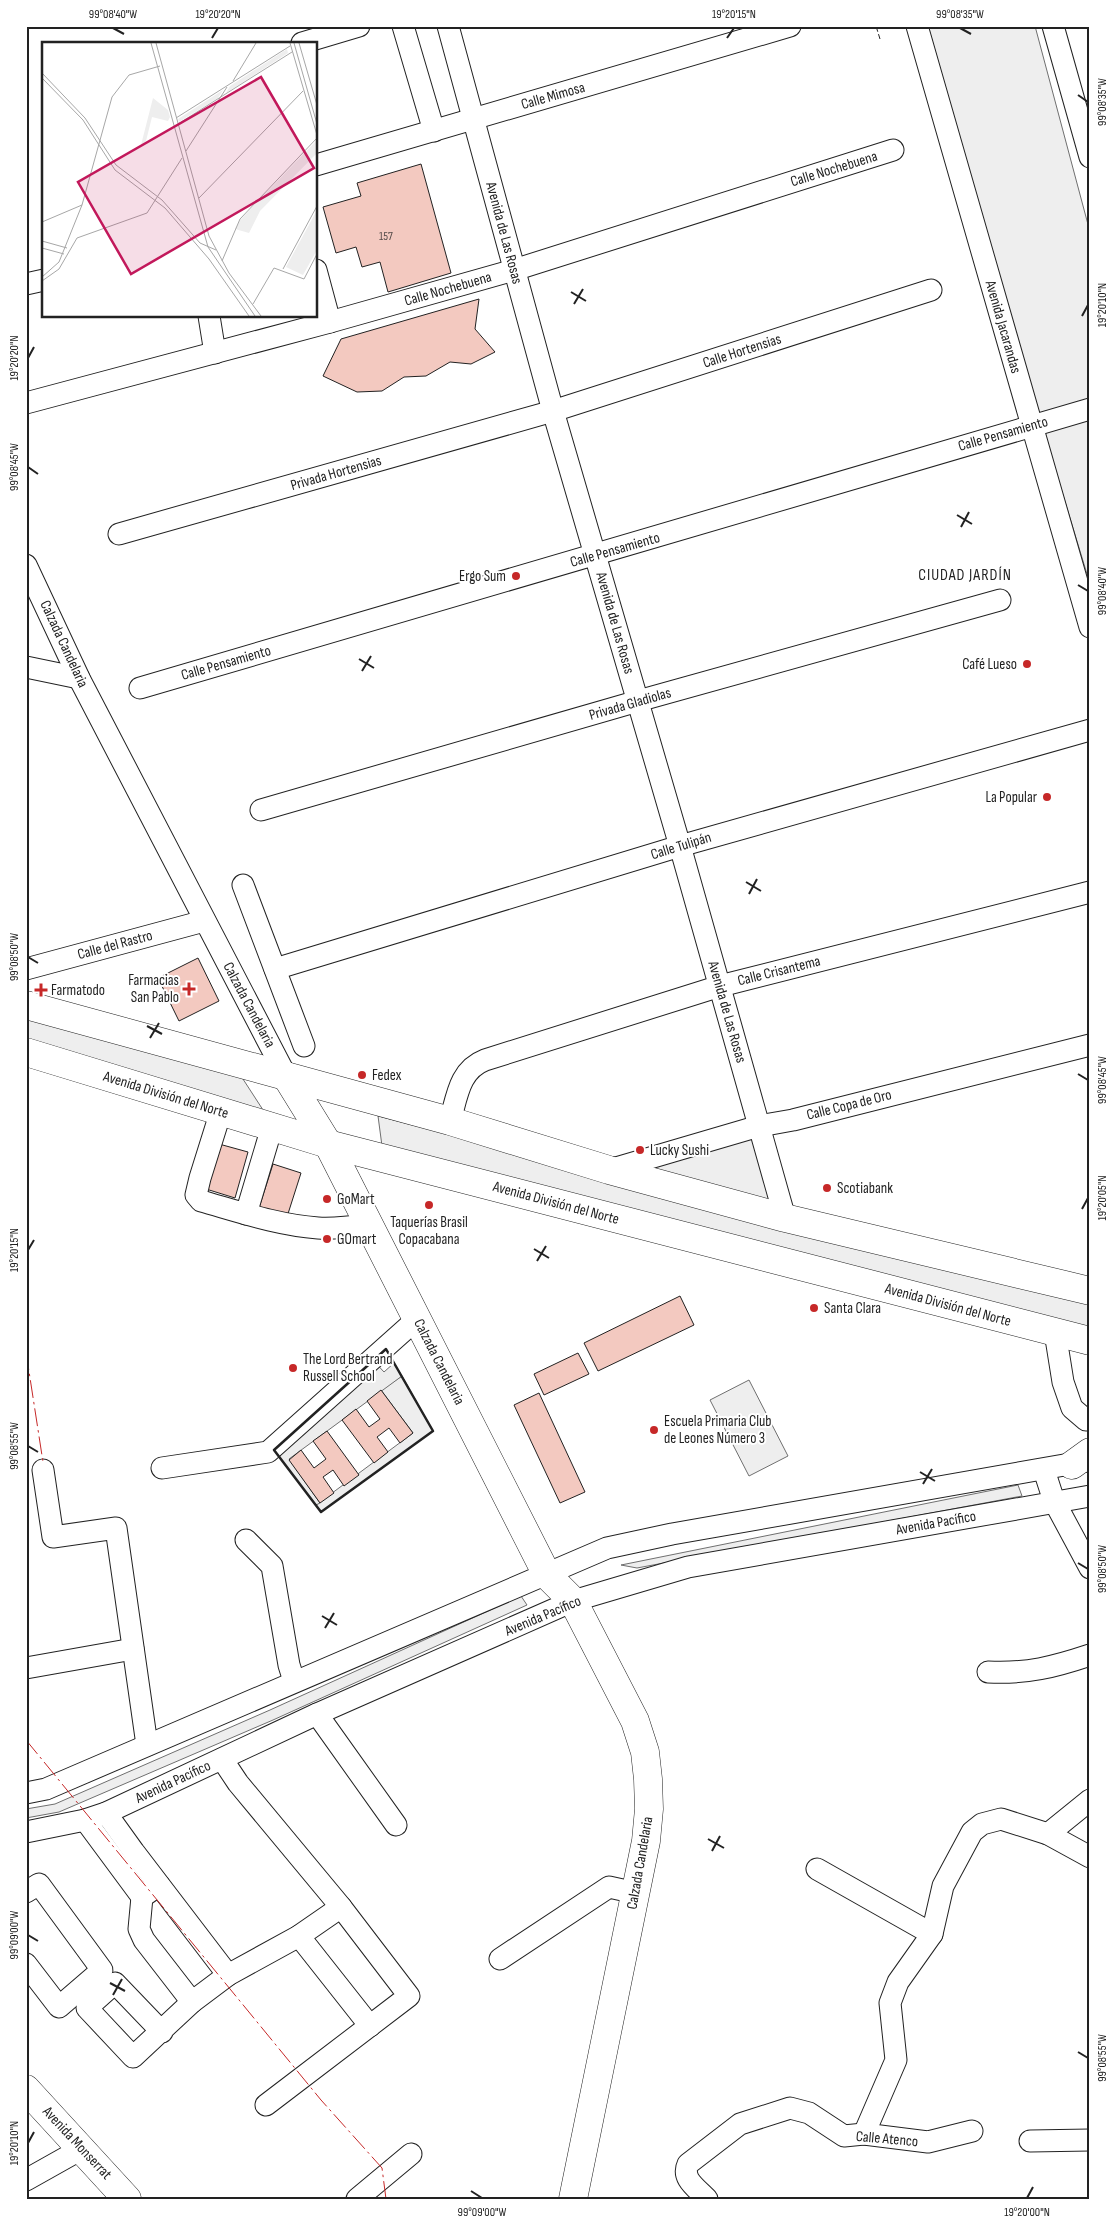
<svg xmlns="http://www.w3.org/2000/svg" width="1116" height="2225" font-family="'Sofia Sans Condensed',sans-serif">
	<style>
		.green { fill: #eee; stroke: #6f6f6f }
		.parking { fill: #ededed; stroke: #6f6f6f }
		.building { fill: #f3c9c0; stroke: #222 }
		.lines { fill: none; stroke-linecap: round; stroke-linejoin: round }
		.minor-casing { stroke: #222; stroke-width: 23 }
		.major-casing { stroke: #222; stroke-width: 29 }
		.minor { stroke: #fff; stroke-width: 21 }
		.major { stroke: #fff; stroke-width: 28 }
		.fence { stroke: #222; stroke-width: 1; stroke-dasharray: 6 2.5; stroke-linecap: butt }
		.wall { stroke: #222; stroke-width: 2.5 }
		.power { stroke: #c62828; stroke-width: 1; stroke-dasharray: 18 4 2.5 4; stroke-linecap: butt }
		.ticks { fill: none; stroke: #222; stroke-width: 2 }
		.poi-dot { fill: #c62828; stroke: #fff; stroke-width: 2 }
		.labels { text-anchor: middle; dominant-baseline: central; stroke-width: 4; stroke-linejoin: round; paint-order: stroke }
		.number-label { font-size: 12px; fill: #564c4a }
		.street-label { font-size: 15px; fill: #222; stroke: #fff }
		.poi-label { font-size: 15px; fill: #222; stroke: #fff; text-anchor: start }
		.neighbourhood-label { font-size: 16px; letter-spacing: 1px; fill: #222; stroke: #fff }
		.inset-road { fill: none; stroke: #a7a7a7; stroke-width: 1 }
		.view { fill: #c2185b; fill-opacity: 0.15; stroke: #c2185b; stroke-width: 2.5 }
		.inset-edge { fill: none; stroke: #222; stroke-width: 2.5 }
		.neatline { fill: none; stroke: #222; stroke-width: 2 }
		.ticks-label { font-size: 12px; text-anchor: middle; fill: #222 }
	</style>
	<rect width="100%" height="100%" fill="#fff"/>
	<!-- green -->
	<g class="green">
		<polygon points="928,26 1035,26 1090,232 1090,584 1032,393"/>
		<polygon points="26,1017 241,1076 265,1113 26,1045"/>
		<polygon points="378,1116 1090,1300 1090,1331 382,1146"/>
		<polygon points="758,1127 782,1211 612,1162"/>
		<polygon points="402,1376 433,1431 321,1512 316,1505 413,1433 381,1390"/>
		<polygon points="749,1380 788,1456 749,1476 710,1400"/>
		<polygon points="1018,1485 1022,1496 637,1568 621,1565"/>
		<polygon points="521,1596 527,1605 273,1720 59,1812 26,1818 26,1809 55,1804 270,1710"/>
	</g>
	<!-- parking -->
	<polygon class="parking" points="373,1360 384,1372 394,1363 402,1376 289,1459 320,1503 316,1505 274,1450"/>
	<!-- building -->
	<g class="building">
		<polygon points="421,164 451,273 388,292 380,262 362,267 356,247 336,253 323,207 361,196 357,183"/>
		<polygon points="479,299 475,329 495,352 471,364 450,362 426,376 404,377 382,391 357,392 323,376 341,339"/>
		<polygon points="198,958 219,1001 179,1021 158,978"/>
		<polygon points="219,1144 248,1152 235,1198 206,1189"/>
		<polygon points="273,1164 301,1173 286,1220 258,1211"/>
		<polygon points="680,1296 694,1325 598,1371 584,1343"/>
		<polygon points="578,1353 589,1374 544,1395 534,1374"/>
		<polygon points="381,1390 413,1433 400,1443 389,1428 377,1437 388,1452 374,1463 342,1420 356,1409 369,1427 380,1419 367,1401"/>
		<polygon points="539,1393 585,1492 560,1503 514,1405"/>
		<polygon points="327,1431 359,1475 344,1486 333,1470 323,1477 334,1493 320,1503 289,1460 301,1450 314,1468 326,1459 313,1441"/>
	</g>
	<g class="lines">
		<defs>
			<g id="minor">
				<polyline points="403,26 434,131"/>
				<polyline points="448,26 553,411 680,846 785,1218"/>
				<polyline points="917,26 1090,627"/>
				<polyline points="1053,26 1090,157"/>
				<polyline points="302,43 359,26"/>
				<polyline points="316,165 790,26"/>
				<polyline points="316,270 330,322"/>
				<polyline points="26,284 44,280"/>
				<polyline points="209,316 215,353"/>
				<polyline points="26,403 330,322 514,270 893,150"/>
				<polyline points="119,534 553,411 931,290"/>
				<polyline points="26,565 79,678 286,1076"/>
				<polyline points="26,667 79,678"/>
				<polyline points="140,688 1090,409"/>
				<polyline points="261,810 638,701 1000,600"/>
				<polyline points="243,885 304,1046"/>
				<polyline points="26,969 204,921"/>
				<polyline points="275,969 680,846 1090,730"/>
				<path d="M 221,1111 L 200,1178 L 196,1195 L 201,1201 C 240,1212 278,1225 318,1228 C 335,1229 352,1227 369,1225"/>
				<path d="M 450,1121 C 457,1097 459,1070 485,1060 L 720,986 L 1090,892"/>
				<polyline points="609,1170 759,1126 793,1120 1090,1045"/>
				<polyline points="246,1214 272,1127"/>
				<polyline points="1055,1332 1063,1382 1072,1408 1086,1420"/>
				<polyline points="162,1468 268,1452 417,1319"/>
				<polyline points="43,1470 53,1537 116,1528 147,1745"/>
				<polyline points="1044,1470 1054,1501 1090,1568"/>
				<polyline points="246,1540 272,1566 289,1665 294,1681"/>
				<polyline points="26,1668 133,1649"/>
				<path d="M 988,1672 C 1027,1674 1054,1667 1090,1655"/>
				<polyline points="317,1714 396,1825"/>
				<polyline points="222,1759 238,1783 341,1907"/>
				<polyline points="26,1793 46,1789 607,1548 672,1534 1087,1461"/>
				<polyline points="106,1813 134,1852 228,1975"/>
				<polyline points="85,1820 142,1897"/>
				<polyline points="26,1832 85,1820 106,1813 317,1714 573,1601 688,1567 1090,1496"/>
				<polyline points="1048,1834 1090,1800"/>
				<polyline points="817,1869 932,1934"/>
				<polyline points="159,1885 142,1897 139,1929 144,1940 192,2002 228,1975 299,1936 341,1907 409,1996 266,2105"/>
				<polyline points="26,1892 39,1884 102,1970 59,2007 26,1964"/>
				<polyline points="299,1936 370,2026"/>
				<polyline points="500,1959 609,1887 636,1893"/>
				<polyline points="162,2032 115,1983 87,2008 133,2057 192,2002"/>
				<polyline points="864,2134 896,2060 890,2003 898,1982 932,1934 943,1886 972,1832 982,1824 1001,1819 1048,1834 1090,1857"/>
				<polyline points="1030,2141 1090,2140"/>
				<polyline points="26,2180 83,2148"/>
				<polyline points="357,2199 411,2154"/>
				<path d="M 707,2199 C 697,2188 681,2179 688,2164 L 740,2124 L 790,2108 L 809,2113 L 844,2136 L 864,2134 L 928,2142 L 972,2131"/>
			</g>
			<g id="major">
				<polyline points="26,1005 450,1121 609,1170 785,1218 1090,1291"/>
				<polyline points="26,1052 328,1144 1090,1341"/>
				<polyline points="286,1076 328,1144 547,1575 573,1601 635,1721 645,1752 648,1779 649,1809 646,1841 573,2199"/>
				<polyline points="1072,1465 1090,1452"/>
				<polyline points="26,2089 127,2199"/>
			</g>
		</defs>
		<!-- minor casing -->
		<use href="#minor" class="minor-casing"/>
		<!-- major casing -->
		<use href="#major" class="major-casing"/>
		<!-- minor -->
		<use href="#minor" class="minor"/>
		<!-- major -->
		<use href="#major" class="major"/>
		<!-- fence -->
		<polyline class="fence" points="876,26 880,39"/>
		<!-- wall -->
		<polygon class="wall" points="386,1349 433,1431 321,1512 274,1450"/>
		<!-- power -->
		<g class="power">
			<polyline points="26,1352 43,1462"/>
			<polyline points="26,1740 321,2100 382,2168 386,2199"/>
		</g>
	</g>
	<!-- ticks -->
	<path class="ticks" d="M 113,28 L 124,34M 960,28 L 971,34M 212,38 L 218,28M 727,38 L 734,28M 1078,95 L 1088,102M 571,292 L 586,301M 574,304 L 583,289M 1082,316 L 1088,305M 28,358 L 34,347M 28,467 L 38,474M 957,515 L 972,524M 961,527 L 969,512M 1078,585 L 1088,591M 359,659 L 374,668M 362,671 L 371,656M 746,882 L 761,891M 749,894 L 757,879M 28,957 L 38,963M 147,1026 L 162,1034M 150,1038 L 159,1023M 1078,1074 L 1088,1080M 1082,1209 L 1088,1198M 534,1249 L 549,1258M 28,1250 L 34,1240M 537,1261 L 546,1246M 28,1446 L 38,1452M 920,1472 L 935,1481M 923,1484 L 932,1469M 1078,1563 L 1088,1569M 322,1616 L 337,1625M 325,1628 L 334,1613M 708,1839 L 724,1848M 712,1851 L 720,1836M 28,1935 L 38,1941M 110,1983 L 125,1991M 113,1995 L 122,1979M 1078,2052 L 1088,2058M 28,2143 L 34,2132M 471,2191 L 482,2198M 1027,2198 L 1033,2187"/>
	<!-- markers -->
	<g class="poi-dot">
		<circle cx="516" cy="576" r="5"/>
		<circle cx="1027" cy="664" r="5"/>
		<circle cx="1047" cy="797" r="5"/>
		<path d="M186.5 981.5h5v5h5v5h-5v5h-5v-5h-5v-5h5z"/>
		<path d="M38.5 982.5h5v5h5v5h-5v5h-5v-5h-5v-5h5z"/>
		<circle cx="362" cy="1075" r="5"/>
		<circle cx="640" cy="1150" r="5"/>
		<circle cx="827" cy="1188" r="5"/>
		<circle cx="327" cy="1199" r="5"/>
		<circle cx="429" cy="1205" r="5"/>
		<circle cx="327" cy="1239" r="5"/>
		<circle cx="814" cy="1308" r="5"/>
		<circle cx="293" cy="1368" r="5"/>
		<circle cx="654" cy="1430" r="5"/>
	</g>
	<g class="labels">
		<!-- number labels -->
		<g class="number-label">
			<text x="386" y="236">157</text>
		</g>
		<!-- street labels -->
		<g class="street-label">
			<text transform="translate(553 96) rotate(-16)">Calle Mimosa</text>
			<text transform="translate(834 169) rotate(-17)">Calle Nochebuena</text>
			<text transform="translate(504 233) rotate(75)">Avenida de Las Rosas</text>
			<text transform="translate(448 289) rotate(-16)">Calle Nochebuena</text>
			<text transform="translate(1003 327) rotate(74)">Avenida Jacarandas</text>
			<text transform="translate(742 351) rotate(-18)">Calle Hortensias</text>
			<text transform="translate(1003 434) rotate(-16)">Calle Pensamiento</text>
			<text transform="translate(336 473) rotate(-16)">Privada Hortensias</text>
			<text transform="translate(615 550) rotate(-16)">Calle Pensamiento</text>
			<text transform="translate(615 623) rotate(74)">Avenida de Las Rosas</text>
			<text transform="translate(64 644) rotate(65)">Calzada Candelaria</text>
			<text transform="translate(226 663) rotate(-16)">Calle Pensamiento</text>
			<text transform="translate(630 704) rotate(-16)">Privada Gladiolas</text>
			<text transform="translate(681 846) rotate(-17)">Calle Tulipán</text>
			<text transform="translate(115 945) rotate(-15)">Calle del Rastro</text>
			<text transform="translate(779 971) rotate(-14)">Calle Crisantema</text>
			<text transform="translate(249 1005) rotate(62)">Calzada Candelaria</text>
			<text transform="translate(727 1012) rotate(74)">Avenida de Las Rosas</text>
			<text transform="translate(166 1095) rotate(17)">Avenida División del Norte</text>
			<text transform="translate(849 1105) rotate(-14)">Calle Copa de Oro</text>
			<text transform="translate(556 1203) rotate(15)">Avenida División del Norte</text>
			<text transform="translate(948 1305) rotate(15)">Avenida División del Norte</text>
			<text transform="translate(439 1362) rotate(63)">Calzada Candelaria</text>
			<text transform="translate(936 1523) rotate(-10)">Avenida Pacífico</text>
			<text transform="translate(543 1616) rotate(-23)">Avenida Pacífico</text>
			<text transform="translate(173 1782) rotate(-25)">Avenida Pacífico</text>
			<text transform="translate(640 1863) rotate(-80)">Calzada Candelaria</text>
			<text transform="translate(887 2139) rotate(5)">Calle Atenco</text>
			<text transform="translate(77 2143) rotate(47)">Avenida Monserrat</text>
		</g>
		<!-- poi labels -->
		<g class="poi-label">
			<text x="506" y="576" text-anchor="end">Ergo Sum</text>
			<text x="1017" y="664" text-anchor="end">Café Lueso</text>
			<text x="1037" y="797" text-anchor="end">La Popular</text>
			<text x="179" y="980" text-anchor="end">Farmacias<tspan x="179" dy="17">San Pablo</tspan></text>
			<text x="51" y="990">Farmatodo</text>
			<text x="372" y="1075">Fedex</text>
			<text x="650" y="1150">Lucky Sushi</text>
			<text x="837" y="1188">Scotiabank</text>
			<text x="337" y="1199">GoMart</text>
			<text x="429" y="1222" text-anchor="middle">Taquerías Brasil<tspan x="429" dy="17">Copacabana</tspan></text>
			<text x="337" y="1239">GOmart</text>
			<text x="824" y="1308">Santa Clara</text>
			<text x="303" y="1359">The Lord Bertrand<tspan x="303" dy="17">Russell School</tspan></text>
			<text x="664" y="1421">Escuela Primaria Club<tspan x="664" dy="17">de Leones Número 3</tspan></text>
		</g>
		<!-- neighbourhood labels -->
		<g class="neighbourhood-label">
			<text x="965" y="575">CIUDAD JARDÍN</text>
		</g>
	</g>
	<!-- overview -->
	<g transform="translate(42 42)">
		<rect width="275" height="275" fill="#fff"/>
		<path d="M 245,7 L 246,11 L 184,51 L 188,44 ZM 181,48 L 176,56 L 137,80 L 136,77 ZM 111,56 L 126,68 L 128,75 L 126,79 L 110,75 L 104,99 L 99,103 ZM 274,99 L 275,111 L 218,169 L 207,191 L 193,187 L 198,178 ZM 275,168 L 275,208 L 261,233 L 244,225 Z" fill="#eee"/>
		<path class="inset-road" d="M 109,1 L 166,205 L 213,274M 114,1 L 167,194 L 187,231 L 219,274M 248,1 L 275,93M 252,1 L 275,82M 257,1 L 275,63M 0,31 L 43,76 L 74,123 L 120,158 L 158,201 L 174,208M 0,36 L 41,78 L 73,128 L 123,166 L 167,217 L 207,274M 191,39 L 214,1M 134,76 L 248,4M 136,82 L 250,10M 144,109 L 185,45M 157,156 L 261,49M 0,180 L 40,163M 0,199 L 25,206M 0,206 L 22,212M 180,219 L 198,177 L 275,96M 241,227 L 275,164M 0,235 L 17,220 L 40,163 L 70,55 L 87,33 L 118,24M 0,239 L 17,227 L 35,196 L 105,171 L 140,116M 211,262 L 232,226 L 262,237 L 275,212"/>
		<path class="view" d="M 219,35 L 272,126 L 89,232 L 36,140 Z"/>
		<rect width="275" height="275" class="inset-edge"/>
	</g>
	<!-- border -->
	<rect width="1116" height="2225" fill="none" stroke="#ffffff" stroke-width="55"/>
	<rect x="28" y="28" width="1060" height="2170" class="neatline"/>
	<g class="ticks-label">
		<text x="113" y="18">99°08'40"W</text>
		<text x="218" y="18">19°20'20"N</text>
		<text x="734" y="18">19°20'15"N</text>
		<text x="960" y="18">99°08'35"W</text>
		<text transform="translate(1102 102) rotate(-90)" y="4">99°08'35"W</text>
		<text transform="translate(1102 305) rotate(-90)" y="4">19°20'10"N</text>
		<text transform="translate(14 358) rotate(-90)" y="4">19°20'20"N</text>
		<text transform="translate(14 467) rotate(-90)" y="4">99°08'45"W</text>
		<text transform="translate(1102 591) rotate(-90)" y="4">99°08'40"W</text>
		<text transform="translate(14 957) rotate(-90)" y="4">99°08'50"W</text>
		<text transform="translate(1102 1080) rotate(-90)" y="4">99°08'45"W</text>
		<text transform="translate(1102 1198) rotate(-90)" y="4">19°20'05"N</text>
		<text transform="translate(14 1250) rotate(-90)" y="4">19°20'15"N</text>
		<text transform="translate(14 1446) rotate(-90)" y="4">99°08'55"W</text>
		<text transform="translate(1102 1569) rotate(-90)" y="4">99°08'50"W</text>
		<text transform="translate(14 1935) rotate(-90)" y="4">99°09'00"W</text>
		<text transform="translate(1102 2058) rotate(-90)" y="4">99°08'55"W</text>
		<text transform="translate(14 2143) rotate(-90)" y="4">19°20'10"N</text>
		<text x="482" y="2216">99°09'00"W</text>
		<text x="1027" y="2216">19°20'00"N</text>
	</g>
</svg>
